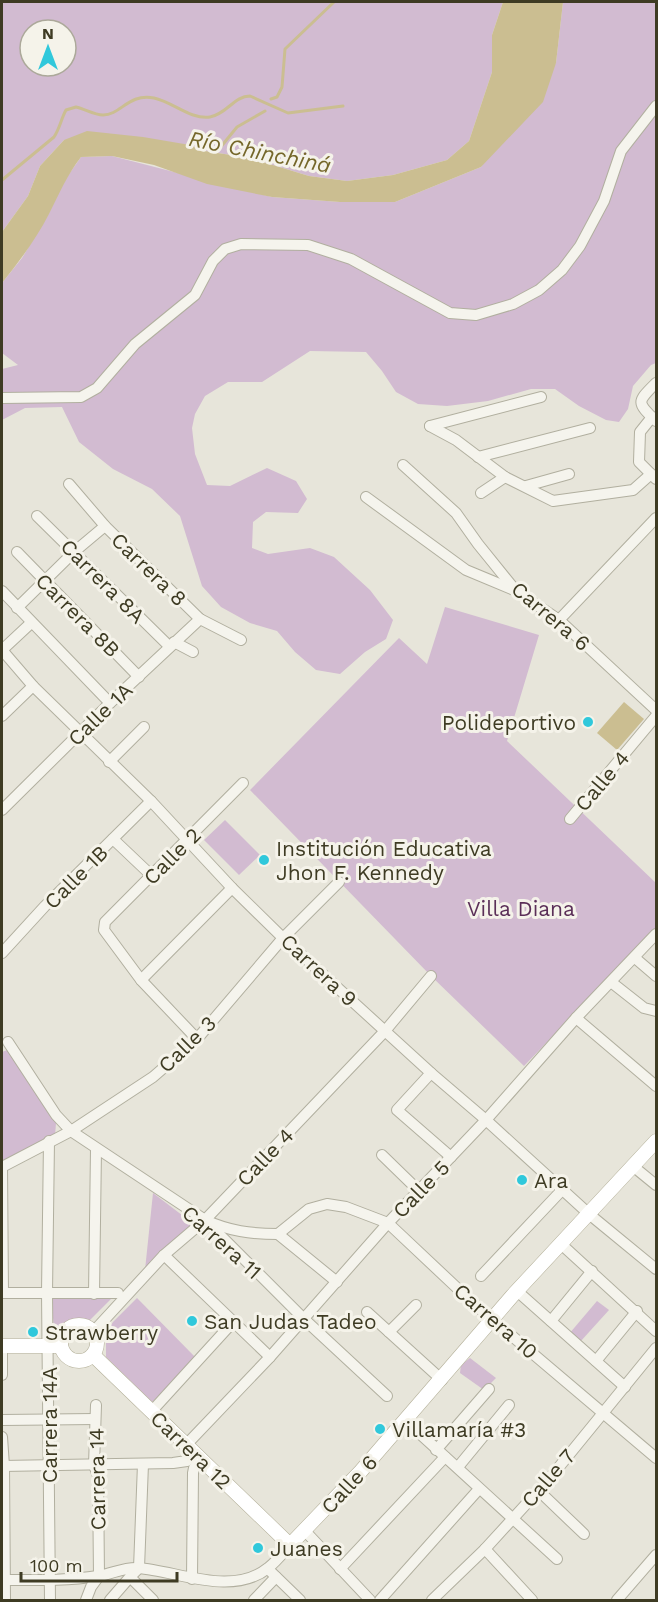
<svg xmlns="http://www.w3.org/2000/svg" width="658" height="1602" font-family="'Work Sans',sans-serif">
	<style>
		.green { fill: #d2bbd1; fill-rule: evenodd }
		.water { fill: #cbbe91 }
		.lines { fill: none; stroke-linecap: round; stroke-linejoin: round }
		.stream { stroke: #cbbe91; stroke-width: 3 }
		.minor-casing { stroke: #b1af9f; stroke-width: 12 }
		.major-casing { stroke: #b4b099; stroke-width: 15 }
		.minor { stroke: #f5f4ed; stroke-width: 10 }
		.major { stroke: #fff; stroke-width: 14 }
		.poi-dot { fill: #30c8db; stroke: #f5f3ea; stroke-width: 2 }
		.labels { text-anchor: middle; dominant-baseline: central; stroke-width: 6; stroke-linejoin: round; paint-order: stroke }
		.street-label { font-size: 21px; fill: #3e3b23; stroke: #f5f3ea }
		.poi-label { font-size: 21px; fill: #3e3b23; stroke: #f5f3ea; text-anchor: start }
		.park-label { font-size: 21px; fill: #5b2f58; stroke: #f5f3ea }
		.water-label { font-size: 22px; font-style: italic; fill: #75672a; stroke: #f5f3ea }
	</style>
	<rect width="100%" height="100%" fill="#e7e5da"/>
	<!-- green -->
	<g class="green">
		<path d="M 2,2 L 503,2 L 492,35 L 492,72 L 469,141 L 447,160 L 393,175 L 347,181 L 309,176 L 250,158 L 205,151 L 190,145 L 64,140 L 40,166 L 28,196 L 2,232 ZM 30,30 L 66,30 L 66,66 L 30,66 Z"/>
		<polygon points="563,2 656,2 656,363 651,365 633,386 628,409 619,422 606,420 579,406 555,389 531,389 488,401 447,406 418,404 396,392 382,371 366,352 310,351 262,382 228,382 205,396 195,414 192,428 195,454 207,485 230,486 267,468 296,481 307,499 298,513 266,512 253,522 252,548 268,554 310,548 334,557 370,590 393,620 386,639 365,652 340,674 316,670 295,652 277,631 250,623 221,607 202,586 180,516 152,489 113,469 79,442 62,407 25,408 2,420 2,369 18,365 2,353 2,283 22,258 48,215 64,181 81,157 112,156 272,197 340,202 395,202 481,167 556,63"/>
		<polygon points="445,607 539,635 507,741 656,883 656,929 524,1066 431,976 250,790 399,638 427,664"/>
		<polygon points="225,820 260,855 239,875 204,840"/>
		<polygon points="10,1049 56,1123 55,1136 2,1164 2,1052"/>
		<polygon points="153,1193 195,1225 145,1270"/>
		<polygon points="114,1296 89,1321 76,1320 54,1328 51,1297"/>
		<polygon points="137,1298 197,1359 152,1402 106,1357 106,1333 113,1322"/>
		<polygon points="597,1301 609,1310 580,1342 569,1334"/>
		<polygon points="470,1358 496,1378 484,1390 460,1373 461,1365"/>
	</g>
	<!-- water -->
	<g class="water">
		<path d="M 503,2 L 563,2 L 556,63 L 543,102 L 481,167 L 395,202 L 340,202 L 272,197 L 207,184 L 154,165 L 112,156 L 81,157 C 67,175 59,194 49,214 C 36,239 19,262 2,283 L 2,232 L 28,196 L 40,166 L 64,140 L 87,131 L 143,137 L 190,145 L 205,151 L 250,158 L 309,176 L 347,181 L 393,175 L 447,160 L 469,141 L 492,72 L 492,35 Z"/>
		<polygon points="624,702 644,719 617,750 597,733"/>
	</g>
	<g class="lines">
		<!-- stream -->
		<g class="stream">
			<polyline points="271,99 277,97 282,87 285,49 334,2"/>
			<polyline points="215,154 237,127 265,111"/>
			<path d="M 2,180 L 54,137 C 60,128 61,119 66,110 L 76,107 C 85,109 94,115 103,115 C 121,115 128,93 154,98 C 173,102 191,120 210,117 C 227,114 234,96 250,96 L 288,113 L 343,106"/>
		</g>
		<defs>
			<g id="minor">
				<polyline points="2,398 81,397 97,388 135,344 195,295 213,261 225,249 241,244 308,245 351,259 450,313 476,315 513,304 539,290 562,270 580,246 604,201 621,151 656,106"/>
				<polyline points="652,417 640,432 639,462 656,479"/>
				<path d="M 656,421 C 636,402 637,402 656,383"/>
				<polyline points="430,426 456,440 505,477 553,501 633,490 651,474"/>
				<polyline points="430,426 541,397"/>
				<polyline points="478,457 590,428"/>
				<polyline points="403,465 456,513 478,544 516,591 559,620 656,710"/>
				<polyline points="69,484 105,526 200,619 241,640"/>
				<polyline points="526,486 569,474"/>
				<polyline points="481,493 505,477"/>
				<polyline points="366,497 466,570 514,590"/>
				<polyline points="37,516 169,646"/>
				<polyline points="17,552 139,677"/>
				<polyline points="2,591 110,703"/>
				<polyline points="17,608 74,552 105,526"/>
				<polyline points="559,620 656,518"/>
				<polyline points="31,623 2,650 33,686 151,801 232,888 283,938 431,1073 486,1120 589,1214 656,1269"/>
				<polyline points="174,642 193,652"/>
				<polyline points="2,716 33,686"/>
				<polyline points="109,762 144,727"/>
				<polyline points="2,810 110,703 200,619"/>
				<polyline points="570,819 656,716"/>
				<polyline points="113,839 152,876"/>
				<polyline points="2,953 45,906 151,801"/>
				<polyline points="635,958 656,976"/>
				<polyline points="141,980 232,888"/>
				<polyline points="611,982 644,1008 656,1011"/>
				<polyline points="576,1018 656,1086"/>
				<polyline points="197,1039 141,980 104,930 105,922 243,783"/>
				<polyline points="8,1042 56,1115 71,1131 205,1220 304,1319 387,1396"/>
				<polyline points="431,1073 397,1110 451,1157"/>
				<polyline points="49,1141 47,1293 50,1600"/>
				<polyline points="382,1155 419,1191"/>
				<polyline points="2,1166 3,1293"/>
				<polyline points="2,1167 71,1131 153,1077 197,1039 283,938 339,882"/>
				<polyline points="634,1167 656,1185"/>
				<path d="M 205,1220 C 229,1231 251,1234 278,1234 L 309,1209 L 327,1204 L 346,1207 L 388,1223 L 473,1303 L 656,1458"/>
				<polyline points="278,1234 337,1282"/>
				<polyline points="561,1244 656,1331"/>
				<polyline points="164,1255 270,1357"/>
				<polyline points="481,1276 562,1190"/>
				<polyline points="517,1291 625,1387"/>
				<polyline points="2,1293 118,1293"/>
				<polyline points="94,1294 96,1149"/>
				<polyline points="367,1312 442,1380"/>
				<polyline points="551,1321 592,1271"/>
				<polyline points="94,1331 164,1255 205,1220 385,1031 431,976"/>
				<polyline points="389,1332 416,1305"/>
				<polyline points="596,1361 637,1311"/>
				<polyline points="2,1375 2,1346"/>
				<polyline points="151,1412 234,1321"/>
				<polyline points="2,1420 95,1419"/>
				<polyline points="406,1421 557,1559"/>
				<polyline points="2,1437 4,1466 5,1600"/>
				<polyline points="186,1445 270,1357 388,1223 486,1120 576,1018 656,934"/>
				<polyline points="436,1450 489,1389"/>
				<polyline points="143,1464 139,1568 130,1577 153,1600"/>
				<polyline points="2,1466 173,1463 187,1461 196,1455"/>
				<polyline points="458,1467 509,1405"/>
				<polyline points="538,1490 584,1534"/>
				<polyline points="305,1531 370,1600"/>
				<polyline points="485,1549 532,1600"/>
				<polyline points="268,1569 300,1600"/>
				<polyline points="340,1569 445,1457"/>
				<polyline points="192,1579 193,1473 194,1468 202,1460"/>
				<path d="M 2,1580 C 33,1580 66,1581 98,1576 C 112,1574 124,1567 138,1568 C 178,1571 232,1597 268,1568 C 276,1562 283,1553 290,1545"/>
				<polyline points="86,1600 91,1587 99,1576 98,1476 94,1465 96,1405"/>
				<polyline points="110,1600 130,1577"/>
				<polyline points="254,1600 276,1577"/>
				<polyline points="380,1600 479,1489"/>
				<polyline points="432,1600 485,1549 550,1478 656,1348"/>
				<polyline points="617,1600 656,1555"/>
			</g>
			<g id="major">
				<circle cx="79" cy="1343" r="18"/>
				<polyline points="2,1346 61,1346"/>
				<polyline points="93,1355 290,1545 361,1471 513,1295 656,1141"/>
			</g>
		</defs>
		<!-- minor casing -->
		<use href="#minor" class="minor-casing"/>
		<!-- major casing -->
		<use href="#major" class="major-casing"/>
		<!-- minor -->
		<use href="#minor" class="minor"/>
		<!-- major -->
		<use href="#major" class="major"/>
	</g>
	<!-- markers -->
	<g class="poi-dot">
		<circle cx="588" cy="722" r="6"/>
		<circle cx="264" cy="860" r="6"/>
		<circle cx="522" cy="1180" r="6"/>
		<circle cx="192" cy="1321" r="6"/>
		<circle cx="33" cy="1332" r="6"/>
		<circle cx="380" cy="1429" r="6"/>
		<circle cx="258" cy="1548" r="6"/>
	</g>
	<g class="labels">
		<!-- street labels -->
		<g class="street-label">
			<text transform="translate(149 569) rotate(44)">Carrera 8</text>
			<text transform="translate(103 581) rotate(45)">Carrera 8A</text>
			<text transform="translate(78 615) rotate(45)">Carrera 8B</text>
			<text transform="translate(551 616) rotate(40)">Carrera 6</text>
			<text transform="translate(100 714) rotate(-44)">Calle 1A</text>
			<text transform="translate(602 781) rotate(-50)">Calle 4</text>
			<text transform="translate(172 856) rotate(-45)">Calle 2</text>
			<text transform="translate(76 877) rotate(-45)">Calle 1B</text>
			<text transform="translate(319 970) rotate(43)">Carrera 9</text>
			<text transform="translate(187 1044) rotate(-44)">Calle 3</text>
			<text transform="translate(265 1157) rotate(-46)">Calle 4</text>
			<text transform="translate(421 1189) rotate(-46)">Calle 5</text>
			<text transform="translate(222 1242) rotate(42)">Carrera 11</text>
			<text transform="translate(496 1321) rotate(41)">Carrera 10</text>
			<text transform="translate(49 1425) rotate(-90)">Carrera 14A</text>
			<text transform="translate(191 1450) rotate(44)">Carrera 12</text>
			<text transform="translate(548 1478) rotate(-49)">Calle 7</text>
			<text transform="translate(97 1479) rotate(-91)">Carrera 14</text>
			<text transform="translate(349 1484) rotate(-47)">Calle 6</text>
		</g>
		<!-- poi labels -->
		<g class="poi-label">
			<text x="576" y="722" text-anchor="end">Polideportivo</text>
			<text x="276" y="848">Institución Educativa<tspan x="276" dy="24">Jhon F. Kennedy</tspan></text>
			<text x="534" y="1180">Ara</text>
			<text x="204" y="1321">San Judas Tadeo</text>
			<text x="45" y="1332">Strawberry</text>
			<text x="392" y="1429">Villamaría #3</text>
			<text x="270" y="1548">Juanes</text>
		</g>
		<!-- park labels -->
		<g class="park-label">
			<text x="521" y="908">Villa Diana</text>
		</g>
		<!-- water labels -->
		<g class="water-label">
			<text transform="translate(260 152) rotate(11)">Río Chinchiná</text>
		</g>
	</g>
	<!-- border -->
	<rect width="658" height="1602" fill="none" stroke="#3e3b23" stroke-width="6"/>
	<!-- north arrow -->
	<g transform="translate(48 48)"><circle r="28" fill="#f5f3ea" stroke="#aca99a" stroke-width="1.5"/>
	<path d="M0-4.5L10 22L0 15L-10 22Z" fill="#30c8db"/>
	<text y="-9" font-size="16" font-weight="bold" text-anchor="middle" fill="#3e3b23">N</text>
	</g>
	<!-- scale -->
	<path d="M21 1572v9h156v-9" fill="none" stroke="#3e3b23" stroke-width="3"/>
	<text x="30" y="1572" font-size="18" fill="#3e3b23" stroke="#f5f3ea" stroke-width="4.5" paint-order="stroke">100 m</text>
</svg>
